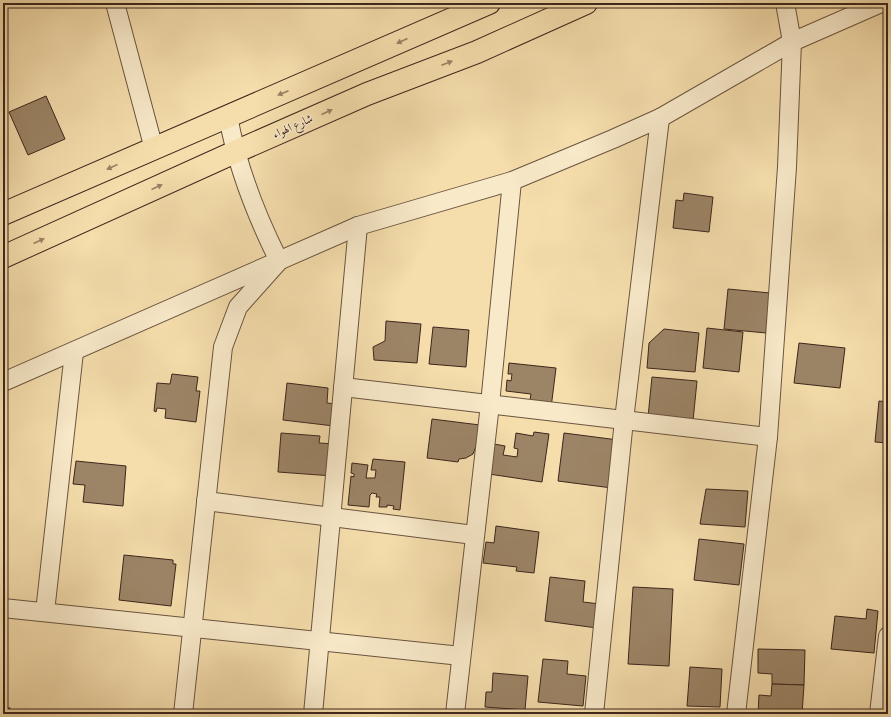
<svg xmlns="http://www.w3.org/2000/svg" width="891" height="717" font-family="Vollkorn,Amiri,serif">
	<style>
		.building { fill: #9c8567; stroke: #3c261c }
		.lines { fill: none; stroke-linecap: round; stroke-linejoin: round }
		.street-casing { stroke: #6a5440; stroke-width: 20 }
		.primary-casing { stroke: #3c261c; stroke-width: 24 }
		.street { stroke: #f8e9c9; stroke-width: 18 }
		.primary { stroke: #f5ddac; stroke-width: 22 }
		.oneway { fill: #988264 }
		.labels { text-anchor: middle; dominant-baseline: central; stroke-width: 3; stroke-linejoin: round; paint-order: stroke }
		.street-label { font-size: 12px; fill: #3c261c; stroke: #f8e9c9 }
	</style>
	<rect width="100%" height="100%" fill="#f5ddac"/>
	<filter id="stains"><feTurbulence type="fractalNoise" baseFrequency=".005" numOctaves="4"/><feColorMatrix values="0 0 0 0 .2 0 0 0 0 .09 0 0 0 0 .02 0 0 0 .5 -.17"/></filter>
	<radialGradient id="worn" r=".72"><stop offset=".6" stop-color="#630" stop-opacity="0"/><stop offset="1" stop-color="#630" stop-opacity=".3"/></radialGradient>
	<!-- building -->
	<g class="building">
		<polygon points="46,96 65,139 28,155 9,112"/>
		<polygon points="684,193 713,197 709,232 673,228 676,200 683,201"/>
		<polygon points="728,289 770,293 766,333 724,329"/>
		<polygon points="386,321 421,324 417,363 374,360 373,347 385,341"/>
		<polygon points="433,327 469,330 466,367 429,364"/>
		<polygon points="707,328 743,332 739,372 703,368"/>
		<polygon points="664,329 699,333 695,372 647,368 649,343"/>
		<polygon points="799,343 845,348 840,388 794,383"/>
		<polygon points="509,363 556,368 551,408 529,406 531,394 506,391 507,380 511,381 512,374 508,374"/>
		<polygon points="172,374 198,377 196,391 200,391 196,422 165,418 166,409 157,408 156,412 154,411 157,383 170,384"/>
		<polygon points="652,377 697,381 693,421 648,417"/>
		<polygon points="287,383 328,388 327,403 337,404 334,426 283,420"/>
		<polygon points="879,401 888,402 888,443 875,442"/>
		<polygon points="432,419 480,425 477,444 473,454 466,458 459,459 458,462 427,458"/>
		<polygon points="534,432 549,434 542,482 489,474 494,444 505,446 503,455 517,457 518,449 514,448 516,433 533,436"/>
		<polygon points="281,433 320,436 319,443 336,444 333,476 278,472"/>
		<polygon points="564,433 618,440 612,488 558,481"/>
		<polygon points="373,459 405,462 400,510 393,509 394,506 387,505 387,507 379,507 380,497 376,497 377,494 372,493 370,495 369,507 348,505 351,476 354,477 354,474 351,473 352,463 368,465 366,478 375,478 376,470 371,470"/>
		<polygon points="76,461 126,466 123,506 83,502 85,485 73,484"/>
		<polygon points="706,489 748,491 745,527 700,524"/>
		<polygon points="496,526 539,532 534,573 516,571 517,567 483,563 486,542 494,543"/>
		<polygon points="699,539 744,544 739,585 694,580"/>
		<polygon points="124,555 173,560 173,564 176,564 171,606 119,600"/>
		<polygon points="550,577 585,581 583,602 600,604 597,628 545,621"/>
		<polygon points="633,587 673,589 669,666 628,664"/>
		<polygon points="867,609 878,611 874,653 831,649 835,616 866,619"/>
		<polygon points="758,649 805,650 804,685 772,684 772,674 758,673"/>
		<polygon points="543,659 568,661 567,674 586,676 583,706 538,702"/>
		<polygon points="690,667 722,669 720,707 687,706"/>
		<polygon points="493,673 528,676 525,710 485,707 486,692 492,692"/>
		<polygon points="772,684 804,685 802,714 758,714 759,695 771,696"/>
		<rect x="3" y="708" width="7" height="6"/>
		<polygon points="544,711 575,714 544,714"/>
	</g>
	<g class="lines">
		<defs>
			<g id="street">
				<polyline points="115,3 154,149"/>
				<polyline points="3,382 358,226 512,181 613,139 660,118 792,42 881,3"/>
				<polyline points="343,387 768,437"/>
				<polyline points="206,501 474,535"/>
				<polyline points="3,608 461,656"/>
				<polyline points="45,612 74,352"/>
				<path d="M 183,714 L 223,347 L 238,307 L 279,261 C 256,215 237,167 228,116"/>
				<polyline points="313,714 358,226"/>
				<polyline points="455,714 490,404 512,181"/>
				<polyline points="594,714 624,420 660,118"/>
				<polyline points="736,714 768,437 787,167 792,42 785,3"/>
				<polyline points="879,714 888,636"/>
			</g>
			<g id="primary">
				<polyline points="3,214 489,3"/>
				<polyline points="3,257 235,152 367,94 477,52 586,3"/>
			</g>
		</defs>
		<!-- street casing -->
		<use href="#street" class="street-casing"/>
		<!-- primary casing -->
		<use href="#primary" class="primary-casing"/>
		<!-- street -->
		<use href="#street" class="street"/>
		<!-- primary -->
		<use href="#primary" class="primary"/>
	</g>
	<!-- one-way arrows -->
	<defs><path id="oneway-solid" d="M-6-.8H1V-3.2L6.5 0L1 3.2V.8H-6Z"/></defs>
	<g class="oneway">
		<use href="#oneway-solid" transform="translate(402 41) rotate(156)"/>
		<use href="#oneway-solid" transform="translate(447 63) rotate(-21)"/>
		<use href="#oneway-solid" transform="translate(283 93) rotate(157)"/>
		<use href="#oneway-solid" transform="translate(327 112) rotate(-24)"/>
		<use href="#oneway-solid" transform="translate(112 167) rotate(156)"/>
		<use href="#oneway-solid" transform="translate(157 187) rotate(-24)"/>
		<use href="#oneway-solid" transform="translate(39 241) rotate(-24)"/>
	</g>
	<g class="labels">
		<!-- street labels -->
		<g class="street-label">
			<text transform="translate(293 127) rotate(-24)">شارع الهواء</text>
		</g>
	</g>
	<!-- margin -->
	<rect width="891" height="717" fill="none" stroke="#f5ddac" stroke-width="16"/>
	<rect x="4" y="4" width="883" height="709" fill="none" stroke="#3c261c" stroke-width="2"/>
	<rect x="8" y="8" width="875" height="701" fill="none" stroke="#3c261c"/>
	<rect width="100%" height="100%" filter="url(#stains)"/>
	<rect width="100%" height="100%" fill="url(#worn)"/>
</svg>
